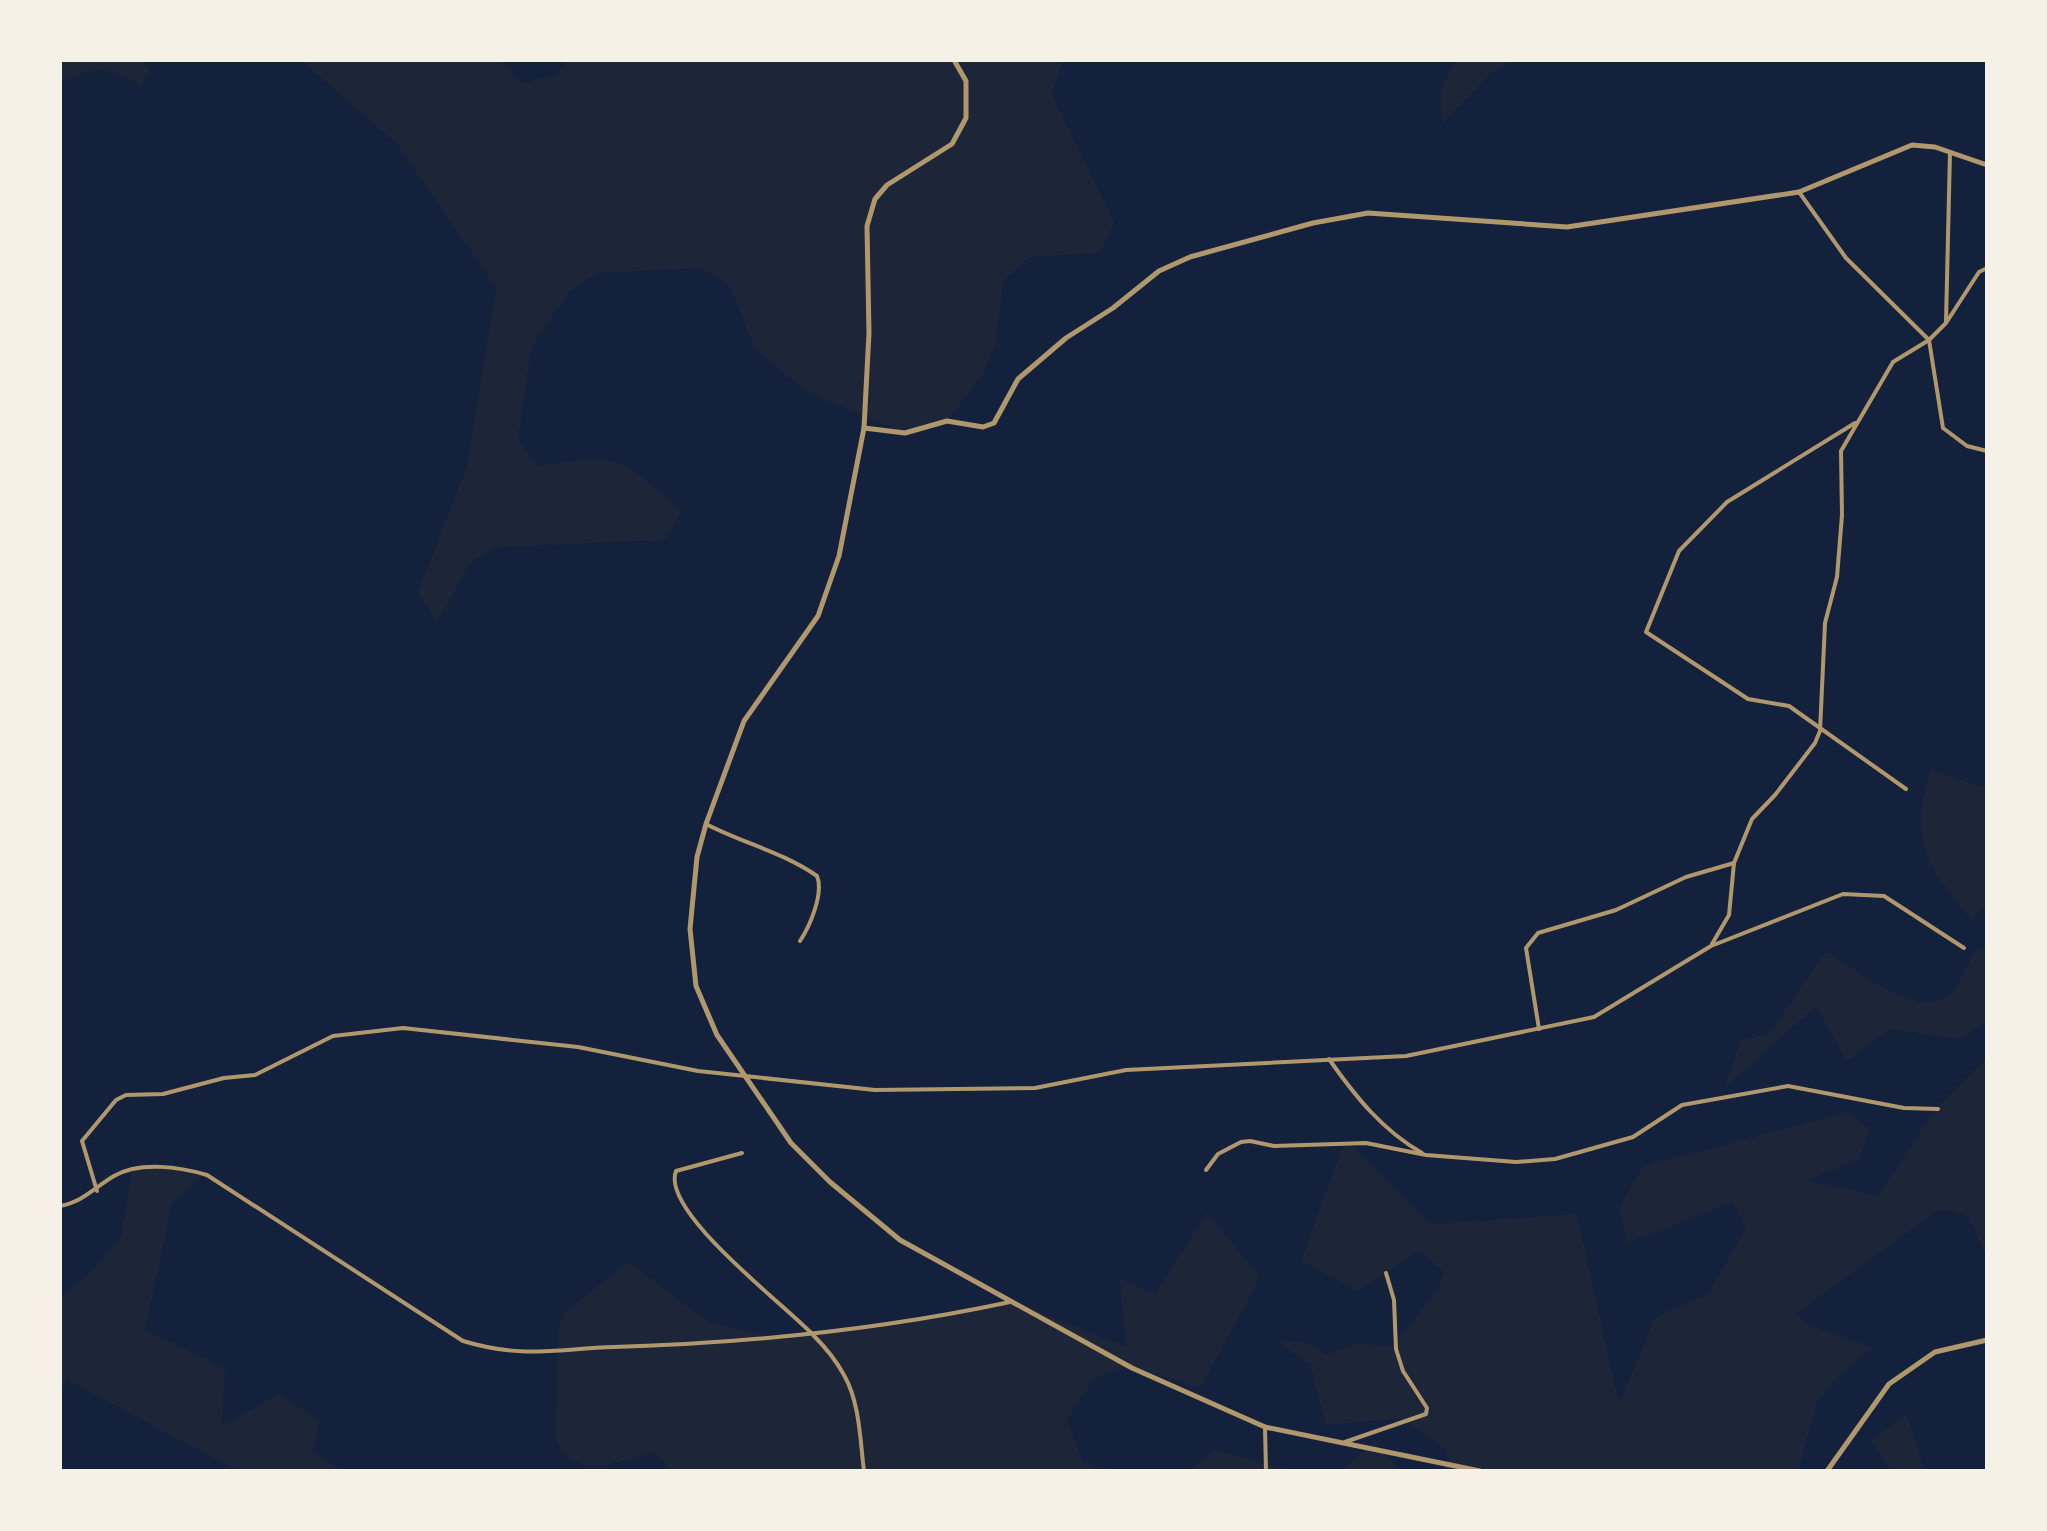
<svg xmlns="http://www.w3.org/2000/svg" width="2047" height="1531" font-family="Raleway,sans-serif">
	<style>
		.green { fill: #1d2539 }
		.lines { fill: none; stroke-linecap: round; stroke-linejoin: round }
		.minor { stroke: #b1986c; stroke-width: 4 }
		.tertiary { stroke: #b1986c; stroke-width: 5 }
	</style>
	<rect width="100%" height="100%" fill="#14213d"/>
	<!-- green -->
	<g class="green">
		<path d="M 60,60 L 142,60 L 150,72 L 141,85 C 106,67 101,65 65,80 L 60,79 Z"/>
		<path d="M 301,60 L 501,60 L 521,83 L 557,75 L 568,60 L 1062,60 L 1052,94 L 1115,224 L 1099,253 L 1029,257 L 1004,280 L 995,344 L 983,374 L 947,421 L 905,433 L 808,393 L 755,349 L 729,285 L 701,268 L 598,273 L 570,290 L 531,348 L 518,440 L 538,466 C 622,454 619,454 681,512 L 665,540 L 497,547 L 470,563 L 437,622 L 418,592 L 467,467 L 496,288 L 397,144 Z"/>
		<polygon points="1457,60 1513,60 1491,73 1442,123 1441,89"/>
		<path d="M 1931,770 L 1987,788 L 1987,903 L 1972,921 C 1928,870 1907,837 1931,770 Z"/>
		<path d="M 1977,948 L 1987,951 L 1987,1022 L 1958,1039 L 1890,1029 L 1847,1061 L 1816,1006 L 1724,1089 L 1740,1041 L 1770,1033 L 1826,951 C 1854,968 1915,1019 1948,996 C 1960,987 1969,961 1977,948 Z"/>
		<polygon points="1987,1058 1987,1257 1968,1217 1952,1211 1935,1212 1796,1314 1808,1324 1871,1348 1838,1377 1817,1403 1798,1471 1444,1471 1449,1464 1446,1450 1401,1418 1326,1425 1310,1365 1277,1341 1305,1342 1327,1355 1355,1344 1394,1346 1438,1288 1444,1272 1419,1250 1358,1291 1301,1261 1342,1148 1348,1141 1431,1224 1577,1214 1619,1404 1655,1318 1709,1293 1746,1228 1733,1202 1628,1243 1619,1209 1643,1166 1848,1112 1870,1130 1859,1159 1806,1180 1878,1196 1936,1108"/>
		<polygon points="151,1165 183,1167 204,1174 172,1204 145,1330 225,1368 221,1426 280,1394 319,1420 314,1451 341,1471 238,1471 67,1380 60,1398 60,1298 93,1270 122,1235 132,1170"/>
		<path d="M 1207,1212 L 1260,1277 L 1201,1388 L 1130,1366 L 1094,1378 L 1067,1420 L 1083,1463 L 1122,1471 L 671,1471 L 655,1452 C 618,1461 576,1483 556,1440 L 558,1327 L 566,1311 L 628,1262 L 710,1323 L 770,1336 L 922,1319 L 1010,1300 L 1126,1347 L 1120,1279 L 1155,1295 Z"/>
		<polygon points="1907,1414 1924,1470 1926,1471 1892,1471 1871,1441"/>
		<polygon points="1375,1442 1400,1471 1341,1471"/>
		<polygon points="1215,1449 1290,1471 1189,1471"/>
	</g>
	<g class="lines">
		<!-- minor -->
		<g class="minor">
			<polyline points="1799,192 1846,258 1929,340 1943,428 1967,446 1987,451"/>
			<polyline points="1946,322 1950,152"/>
			<polyline points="1855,423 1727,502 1679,551 1646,632 1748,699 1789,706 1906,789"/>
			<path d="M 706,824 C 742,843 783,852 817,876 C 824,893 810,926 800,941"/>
			<polyline points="1712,944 1729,915 1734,863 1752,819 1775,795 1815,743 1820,731 1825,623 1837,577 1842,515 1841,451 1893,362 1929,340 1946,323 1979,272 1987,268"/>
			<polyline points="1539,1029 1526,948 1538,933 1616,910 1686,877 1734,863"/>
			<path d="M 1329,1059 C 1355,1096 1382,1130 1422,1153"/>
			<path d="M 742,1153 L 676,1171 C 660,1212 788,1307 814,1336 C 825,1347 837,1362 844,1375 C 860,1403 860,1440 864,1471"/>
			<polyline points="1206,1170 1218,1154 1241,1142 1250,1141 1274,1146 1366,1143 1426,1155 1516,1162 1555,1159 1633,1137 1682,1105 1788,1086 1904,1108 1938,1109"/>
			<polyline points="97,1191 82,1141 116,1100 126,1095 163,1094 224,1078 255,1075 333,1036 403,1028 578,1047 698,1071 875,1090 1035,1088 1126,1070 1406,1056 1594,1017 1711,946 1843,894 1884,896 1964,948"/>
			<path d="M 60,1206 C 83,1202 95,1187 114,1176 C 140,1161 180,1167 207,1175 L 463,1341 C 523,1359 555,1349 614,1347 C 748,1343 879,1330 1010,1302"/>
			<polyline points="1265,1427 1266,1471"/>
			<polyline points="1345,1442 1426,1414 1427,1408 1403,1371 1396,1349 1394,1300 1386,1273"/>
		</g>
		<!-- tertiary -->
		<g class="tertiary">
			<polyline points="954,60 966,81 966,118 952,144 887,185 875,199 867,226 869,333 864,428 839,556 818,616 744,721 706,824 697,857 690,929 696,986 717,1035 791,1143 830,1182 900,1240 1132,1368 1265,1427 1480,1471"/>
			<polyline points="864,428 905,433 947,421 983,427 994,423 1018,379 1066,338 1113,308 1159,271 1190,257 1313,223 1368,213 1567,227 1799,192 1912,145 1935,147 1987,165"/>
			<polyline points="1827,1471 1889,1384 1935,1352 1987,1340"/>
		</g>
	</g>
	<!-- border -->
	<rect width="2047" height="1531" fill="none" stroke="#f6f1e7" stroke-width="124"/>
</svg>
